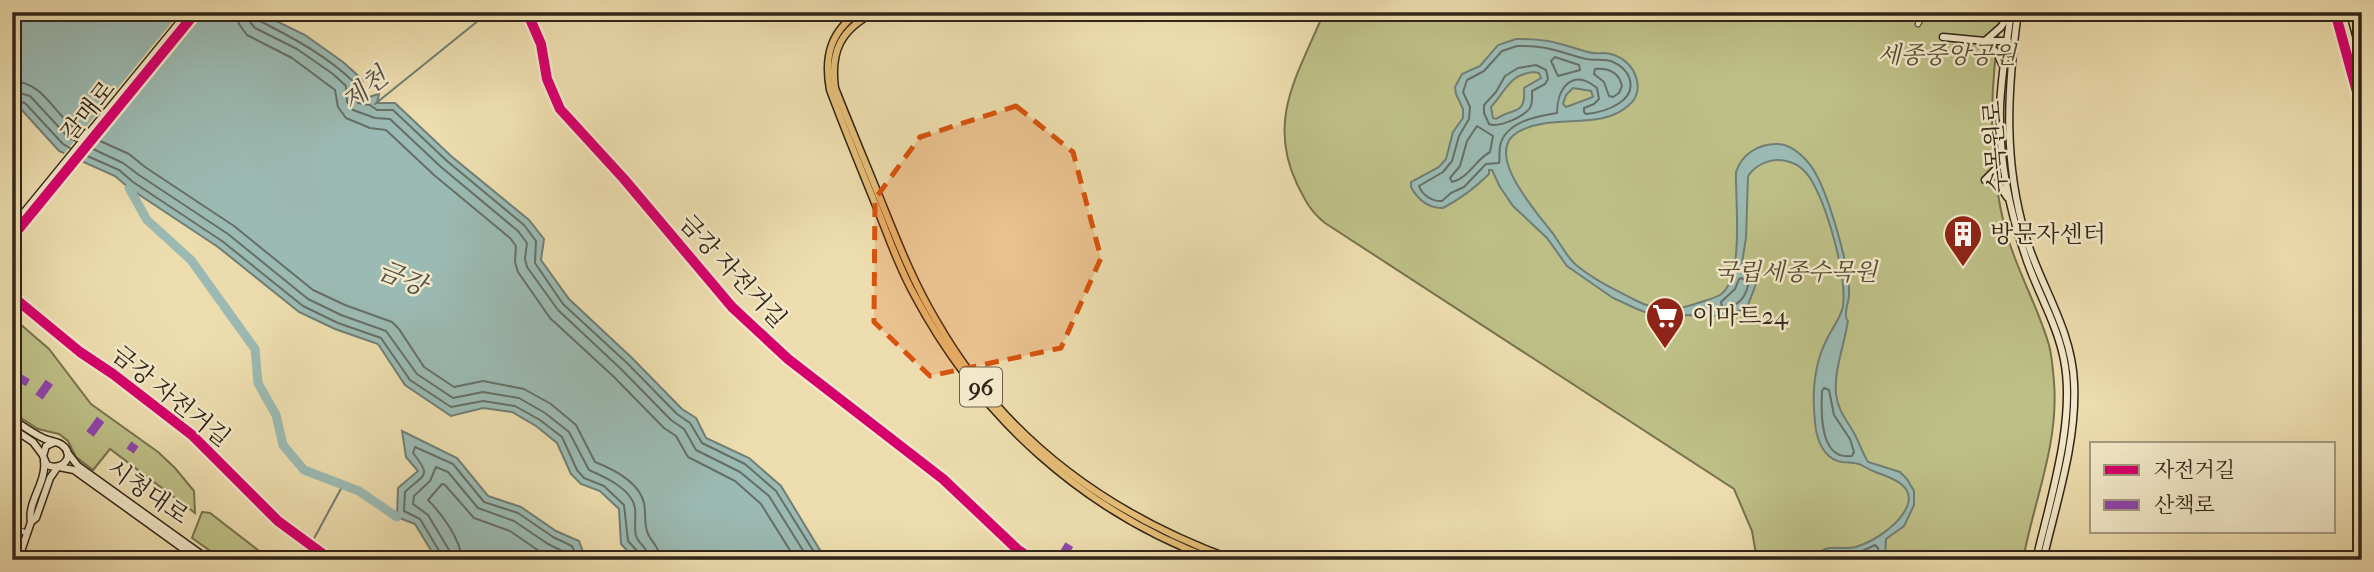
<svg xmlns="http://www.w3.org/2000/svg" width="2374" height="572" font-family="'IM FELL French Canon','Noto Serif KR',serif">
	<style>
		.green { fill: #bdbf86; stroke: #78724f; stroke-width: 2 }
		.water { fill: #9bbab3; stroke: #717e75; stroke-width: 2; fill-rule: evenodd }
		.pier { fill: #edddae }
		.lines { fill: none; stroke-linecap: round; stroke-linejoin: round }
		.shore { stroke: #666f66; stroke-width: 2 }
		.stream { stroke: #717e75; stroke-width: 2 }
		.river { stroke: #9bbab3; stroke-width: 9 }
		.street-casing { stroke: #61523e; stroke-width: 7 }
		.secondary-casing { stroke: #322418; stroke-width: 9 }
		.primary-casing { stroke: #322418; stroke-width: 9 }
		.street { stroke: #f3e9ca; stroke-width: 4.5 }
		.secondary { stroke: #f3e9ca; stroke-width: 6 }
		.primary { stroke: #e6be77; stroke-width: 6 }
		.quiet { stroke: #8e44ad; stroke-width: 9; stroke-dasharray: 18 9; stroke-linecap: butt }
		.cycleway-casing { stroke: #f3e9ca; stroke-width: 15 }
		.cycleway { stroke: #d6006c; stroke-width: 10 }
		.marked { fill: #d6540d; fill-opacity: 0.2; stroke: #d6540d; stroke-width: 5; stroke-dasharray: 14 9; stroke-linejoin: round }
		.labels { text-anchor: middle; dominant-baseline: central; stroke-width: 5; stroke-linejoin: round; paint-order: stroke }
		.shield { fill: #f3e9ca; stroke: #6c5f4d; stroke-width: 2 }
		.shield-label { font-size: 23px; font-weight: bold; fill: #322418 }
		.park-label { font-size: 24px; font-style: italic; fill: #554b34; stroke: #f3e9ca }
		.street-label { font-size: 24px; fill: #322418; stroke: #f3e9ca }
		.poi-label { font-size: 24px; fill: #322418; stroke: #f3e9ca; text-anchor: start }
		.water-label { font-size: 26px; font-style: italic; fill: #525146; stroke: #f3e9ca }
	</style>
	<rect width="100%" height="100%" fill="#edddae"/>
	<filter id="stains"><feTurbulence type="fractalNoise" baseFrequency=".00286" numOctaves="4"/><feColorMatrix values="0 0 0 0 .2 0 0 0 0 .09 0 0 0 0 .02 0 0 0 .5 -.17"/></filter>
	<radialGradient id="worn" r=".72"><stop offset=".6" stop-color="#630" stop-opacity="0"/><stop offset="1" stop-color="#630" stop-opacity=".3"/></radialGradient>
	<!-- green -->
	<g class="green">
		<path d="M 1324,12 L 2002,12 C 1989,84 1987,164 2007,235 C 2018,273 2038,307 2049,345 C 2052,356 2053,370 2054,382 C 2059,444 2034,500 2023,560 L 1757,560 L 1752,531 L 1734,489 L 1325,223 C 1310,211 1305,200 1297,184 C 1266,119 1299,73 1324,12 Z"/>
		<polygon points="12,317 49,349 91,404 158,452 175,468 194,491 195,513 110,449 93,470 76,457 68,441 59,434 38,429 12,412"/>
		<polygon points="202,512 210,513 271,560 223,560 192,538"/>
	</g>
	<!-- water -->
	<g class="water">
		<polygon points="12,12 258,12 305,35 343,62 363,80 362,99 379,94 377,103 395,103 451,156 529,220 544,239 541,260 569,299 632,358 682,409 696,418 706,438 749,458 781,486 826,560 636,560 621,544 619,509 600,491 581,484 571,474 557,443 536,426 512,412 483,408 451,416 405,385 378,344 335,329 299,312 218,247 129,188 115,176 59,151 20,108 12,106"/>
		<path d="M 1516,39 C 1546,38 1560,44 1588,52 C 1593,54 1598,53 1604,53 C 1620,54 1634,65 1637,81 C 1639,90 1636,99 1629,105 C 1600,132 1553,112 1518,132 C 1481,153 1540,216 1554,235 C 1561,245 1567,257 1576,265 C 1594,280 1614,289 1635,300 C 1655,311 1674,311 1695,304 C 1703,301 1713,299 1720,295 C 1745,279 1735,200 1736,172 C 1742,154 1758,144 1777,144 C 1794,144 1810,162 1817,176 C 1829,199 1851,270 1849,295 C 1849,301 1845,309 1846,316 C 1847,325 1849,316 1847,326 C 1843,349 1834,371 1836,394 C 1838,411 1846,419 1854,433 C 1859,442 1862,452 1868,462 L 1900,472 L 1907,479 L 1914,491 L 1914,505 L 1904,526 L 1886,539 L 1885,560 L 1814,560 C 1823,541 1840,551 1856,547 C 1875,541 1902,523 1908,504 C 1914,483 1887,477 1873,471 C 1868,469 1864,466 1859,464 C 1848,461 1839,465 1829,456 C 1820,448 1816,434 1815,422 C 1812,395 1814,364 1827,339 C 1832,328 1841,318 1843,306 C 1847,275 1827,205 1810,178 C 1805,170 1799,165 1790,162 C 1774,157 1758,162 1748,176 L 1746,238 L 1742,263 L 1756,284 L 1748,305 L 1741,310 L 1729,314 L 1717,316 L 1681,315 L 1665,317 L 1656,316 L 1637,309 L 1613,298 L 1567,266 L 1547,238 L 1513,206 L 1500,187 L 1492,170 L 1489,170 L 1489,174 C 1475,188 1460,199 1443,208 C 1428,208 1418,200 1411,187 L 1411,182 L 1439,167 L 1446,159 L 1453,132 L 1463,118 L 1463,109 L 1456,94 L 1455,87 L 1462,74 L 1480,66 L 1498,45 ZM 1534,72 L 1539,73 L 1541,78 L 1524,88 C 1526,116 1514,107 1496,119 L 1493,118 L 1491,107 C 1506,91 1509,74 1534,72 ZM 1573,88 L 1591,91 L 1593,97 L 1566,107 L 1563,104 L 1566,95 Z"/>
		<polygon points="402,431 457,458 488,496 521,507 556,531 579,541 586,560 437,560 415,524 397,517 398,488 418,471 406,457"/>
	</g>
	<!-- pier -->
	<polygon class="pier" points="180,12 204,12 80,164 62,156"/>
	<g class="lines">
		<!-- shore -->
		<g class="shore">
			<polyline points="237,12 239,24 247,35 292,58 335,90 338,107 346,118 370,128 386,130 434,175 510,238 516,246 515,262 518,272 550,318 614,377 664,428 676,436 688,457 735,481 761,504 796,560"/>
			<polyline points="248,12 250,22 255,28 297,49 333,74 346,86 347,102 353,110 375,118 390,119 441,167 518,231 527,243 525,259 527,267 558,310 621,369 671,420 684,429 696,450 740,472 769,496 809,560"/>
			<path d="M 257,12 L 260,21 C 295,39 327,56 355,83 L 355,98 L 358,103 L 370,105 L 377,110 L 393,110 L 447,161 L 524,225 L 536,241 L 535,263 L 563,304 L 627,363 L 677,414 L 690,423 L 702,443 L 745,464 L 776,491 L 819,560"/>
			<path d="M 1517,46 C 1546,45 1559,52 1586,59 C 1595,61 1605,58 1613,62 C 1620,65 1626,70 1629,77 C 1638,101 1606,112 1586,114 L 1584,112 L 1584,108 L 1594,104 L 1599,99 L 1597,88 C 1572,67 1557,89 1557,113 C 1537,116 1505,122 1500,146 C 1499,152 1500,158 1499,163 L 1486,164 L 1464,187 L 1451,193 L 1442,201 C 1433,202 1422,195 1419,186 L 1443,172 L 1452,161 L 1459,136 L 1469,119 L 1470,107 L 1463,92 L 1467,80 L 1484,71 L 1502,51 Z"/>
			<polygon points="1555,57 1579,65 1580,70 1558,76 1551,61"/>
			<path d="M 1536,65 L 1546,70 L 1548,79 L 1545,84 L 1532,91 C 1532,97 1533,102 1530,108 C 1523,117 1499,128 1489,124 L 1484,113 L 1484,105 L 1496,92 L 1505,76 L 1518,68 Z"/>
			<path d="M 1595,69 C 1609,68 1619,73 1622,86 L 1619,93 L 1613,97 L 1609,96 L 1604,82 L 1594,74 Z"/>
			<path d="M 12,81 C 47,82 55,120 83,133"/>
			<polyline points="12,91 30,96 68,137 76,141"/>
			<polyline points="12,100 25,103 63,144 70,148"/>
			<path d="M 1477,126 L 1493,136 L 1490,152 C 1475,160 1469,178 1452,182 L 1450,178 L 1460,166 L 1467,141 Z"/>
			<path d="M 98,140 L 129,154 L 145,167 L 234,226 L 313,290 L 345,305 L 392,322 L 399,329 L 424,367 L 454,387 L 483,381 L 524,389 L 551,404 L 576,425 L 595,462 C 613,469 639,482 644,503 C 646,512 644,522 647,531 C 650,542 659,544 660,560"/>
			<path d="M 91,148 L 123,163 L 139,175 L 228,234 L 308,299 L 341,315 L 386,331 L 417,374 L 453,398 L 483,392 L 519,398 L 545,413 L 569,432 L 589,470 C 605,477 632,489 635,508 C 636,517 634,528 636,536 C 640,546 649,548 649,560"/>
			<polyline points="85,155 119,170 133,182 222,241 303,306 338,323 381,338 410,380 451,407 483,401 515,406 540,420 562,437 577,470 584,478 604,486 624,505 628,541 639,553 641,560"/>
			<path d="M 1742,278 L 1748,286 C 1744,300 1737,307 1722,307 L 1721,302 L 1735,289 L 1739,279 Z"/>
			<path d="M 1824,388 L 1829,390 L 1834,415 L 1850,439 L 1854,452 L 1852,456 C 1819,461 1821,411 1822,391 Z"/>
			<path d="M 442,560 L 441,554 L 420,519 L 404,511 L 405,492 C 425,473 432,477 413,453 L 415,447 L 453,464 L 484,502 L 518,513 L 553,537 L 572,546 L 578,560"/>
			<polyline points="451,560 449,550 428,515 413,504 414,496 430,481 436,467 448,472 478,508 514,521 548,544 566,553 569,560"/>
			<path d="M 462,560 C 461,540 442,514 428,500 L 442,484 L 445,485 L 474,518 L 510,531 L 542,553 L 556,560"/>
			<polyline points="1822,560 1832,554 1858,553 1875,545 1878,548 1879,560"/>
		</g>
		<!-- stream -->
		<g class="stream">
			<polyline points="375,104 489,12"/>
			<polyline points="311,544 343,485"/>
			<polyline points="302,557 308,549"/>
		</g>
		<!-- river -->
		<polyline class="river" points="129,188 147,220 191,260 255,349 258,383 276,415 283,445 304,470 359,491 397,517"/>
		<defs>
			<g id="street">
				<polyline points="1918,24 1922,17"/>
				<polyline points="12,528 27,533"/>
			</g>
			<g id="secondary">
				<path d="M 2011,12 C 2007,44 2001,76 2000,108 C 1999,157 2009,209 2025,255 C 2036,290 2057,323 2064,360 C 2076,420 2050,500 2036,560"/>
				<path d="M 2018,12 C 2007,91 2003,161 2026,238 C 2041,287 2072,330 2074,383 C 2077,442 2056,503 2043,560"/>
				<polyline points="2335,12 2362,110"/>
				<polyline points="2342,12 2362,87"/>
				<polyline points="1943,37 1985,41 2008,41"/>
				<polyline points="2002,64 1997,53 1985,41 2001,27 2008,16"/>
				<polyline points="2002,154 1998,167 1985,180 2000,186 2007,197"/>
				<polyline points="12,227 188,12"/>
				<polyline points="12,237 196,12"/>
				<path d="M 12,419 C 22,425 31,432 41,437 C 47,441 57,441 62,445 C 76,455 63,472 47,465 L 43,456 L 46,446 L 55,442"/>
				<polyline points="12,428 33,442 42,454"/>
				<polyline points="67,452 78,466 209,560"/>
				<polyline points="59,467 74,470 199,560"/>
				<path d="M 31,522 C 27,502 47,482 44,461"/>
				<polyline points="18,560 31,522 36,518 50,478 57,468"/>
			</g>
			<g id="primary">
				<path d="M 859,12 C 830,32 824,57 830,90 C 845,130 861,169 877,208 C 889,238 899,268 915,296 C 981,419 1084,512 1215,560"/>
				<path d="M 875,12 C 841,29 830,51 835,88 C 850,126 866,164 881,201 C 898,243 914,284 937,322 C 1004,439 1109,515 1234,560"/>
			</g>
		</defs>
		<!-- street casing -->
		<use href="#street" class="street-casing"/>
		<!-- secondary casing -->
		<use href="#secondary" class="secondary-casing"/>
		<!-- primary casing -->
		<use href="#primary" class="primary-casing"/>
		<!-- street -->
		<use href="#street" class="street"/>
		<!-- secondary -->
		<use href="#secondary" class="secondary"/>
		<!-- primary -->
		<use href="#primary" class="primary"/>
		<!-- quiet -->
		<g class="quiet">
			<polyline points="22,384 26,377"/>
			<polyline points="39,397 53,377"/>
			<polyline points="90,434 101,419"/>
			<polyline points="130,451 135,444"/>
			<polyline points="1060,560 1072,540"/>
		</g>
		<defs>
			<g id="cycleway">
				<polyline points="527,12 541,44 547,79 560,109 624,179 732,307 788,359 943,479 1017,549 1033,560"/>
				<polyline points="2335,12 2362,110"/>
				<polyline points="12,237 196,12"/>
				<polyline points="12,296 80,352 113,374 192,435 278,521 331,560"/>
			</g>
		</defs>
		<!-- cycleway casing -->
		<use href="#cycleway" class="cycleway-casing"/>
		<!-- cycleway -->
		<use href="#cycleway" class="cycleway"/>
	</g>
	<!-- marked area -->
	<path class="marked" d="M 1016,106 L 1073,152 L 1101,258 L 1061,348 L 930,376 L 874,322 L 875,199 L 920,137 Z"/>
	<!-- icons -->
	<defs>
		<symbol id="building-pin" viewBox="-11 -11 22 30"><path d="M0 17L-7.5 6A9.5 9.5 0 1 1 7.5 6Z" fill="#8f2418" stroke="#f3e9ca"/><path d="M-4-6H4V6H1V3H-1V6H-4ZM-2.5-4.3h1.7v1.8h-1.7ZM.8-4.3h1.7v1.8H.8ZM-2.5-1h1.7V.8h-1.7ZM.8-1h1.7V.8H.8Z" fill="#fff"/></symbol>
		<symbol id="supermarket-pin" viewBox="-11 -11 22 30"><path d="M0 17L-7.5 6A9.5 9.5 0 1 1 7.5 6Z" fill="#8f2418" stroke="#f3e9ca"/><path d="M-6-5.5h2.5l.6 2H6L4.5 2H-2.5L-4.4-4H-6ZM-1.5 3.2a1.3 1.3 0 1 0 .1 0ZM3 3.2a1.3 1.3 0 1 0 .1 0Z" fill="#fff"/></symbol>
	</defs>
	<g fill-rule="evenodd">
		<use href="#building-pin" x="1941" y="212" width="44" height="60"/>
		<use href="#supermarket-pin" x="1643" y="294" width="44" height="60"/>
	</g>
	<g class="labels">
		<!-- shield labels -->
		<rect class="shield" x="960" y="367.5" width="42" height="39" rx="5"/>
		<g class="shield-label">
			<text x="981" y="387">96</text>
		</g>
		<!-- park labels -->
		<g class="park-label">
			<text x="1947" y="55">세종중앙공원</text>
			<text x="1796" y="272">국립세종수목원</text>
		</g>
		<!-- street labels -->
		<g class="street-label">
			<text transform="translate(88 111) rotate(-51)">갈매로</text>
			<text transform="translate(1995 147) rotate(-94)">수목원로</text>
			<text transform="translate(733 271) rotate(47)">금강 자전거길</text>
			<text transform="translate(171 396) rotate(39)">금강 자전거길</text>
			<text transform="translate(148 492) rotate(35)">시청대로</text>
		</g>
		<!-- poi labels -->
		<g class="poi-label">
			<text x="1990" y="234">방문자센터</text>
			<text x="1692" y="316">이마트24</text>
		</g>
		<!-- water labels -->
		<g class="water-label">
			<text transform="translate(365 89) rotate(-39)">제천</text>
			<text transform="translate(402 278) rotate(22)">금강</text>
		</g>
	</g>
	<!-- margin -->
	<rect width="2374" height="572" fill="none" stroke="#edddae" stroke-width="42"/>
	<rect x="14" y="14" width="2346" height="544" fill="none" stroke="#322418" stroke-width="3.5"/>
	<rect x="21" y="21" width="2332" height="530" fill="none" stroke="#322418" stroke-width="2"/>
	<!-- legend -->
	<rect x="2090" y="442" width="245" height="91" fill="#f3e9ca" stroke="#a69a83" stroke-width="2"/>
	<rect x="2104" y="465" width="35" height="10" fill="#d6006c" stroke="#a69a83" stroke-width="2"/>
	<text x="2154" y="477" font-size="21" fill="#322418">자전거길</text>
	<rect x="2104" y="500" width="35" height="10" fill="#8e44ad" stroke="#a69a83" stroke-width="2"/>
	<text x="2154" y="512" font-size="21" fill="#322418">산책로</text>
	<rect width="100%" height="100%" filter="url(#stains)"/>
	<rect width="100%" height="100%" fill="url(#worn)"/>
</svg>
